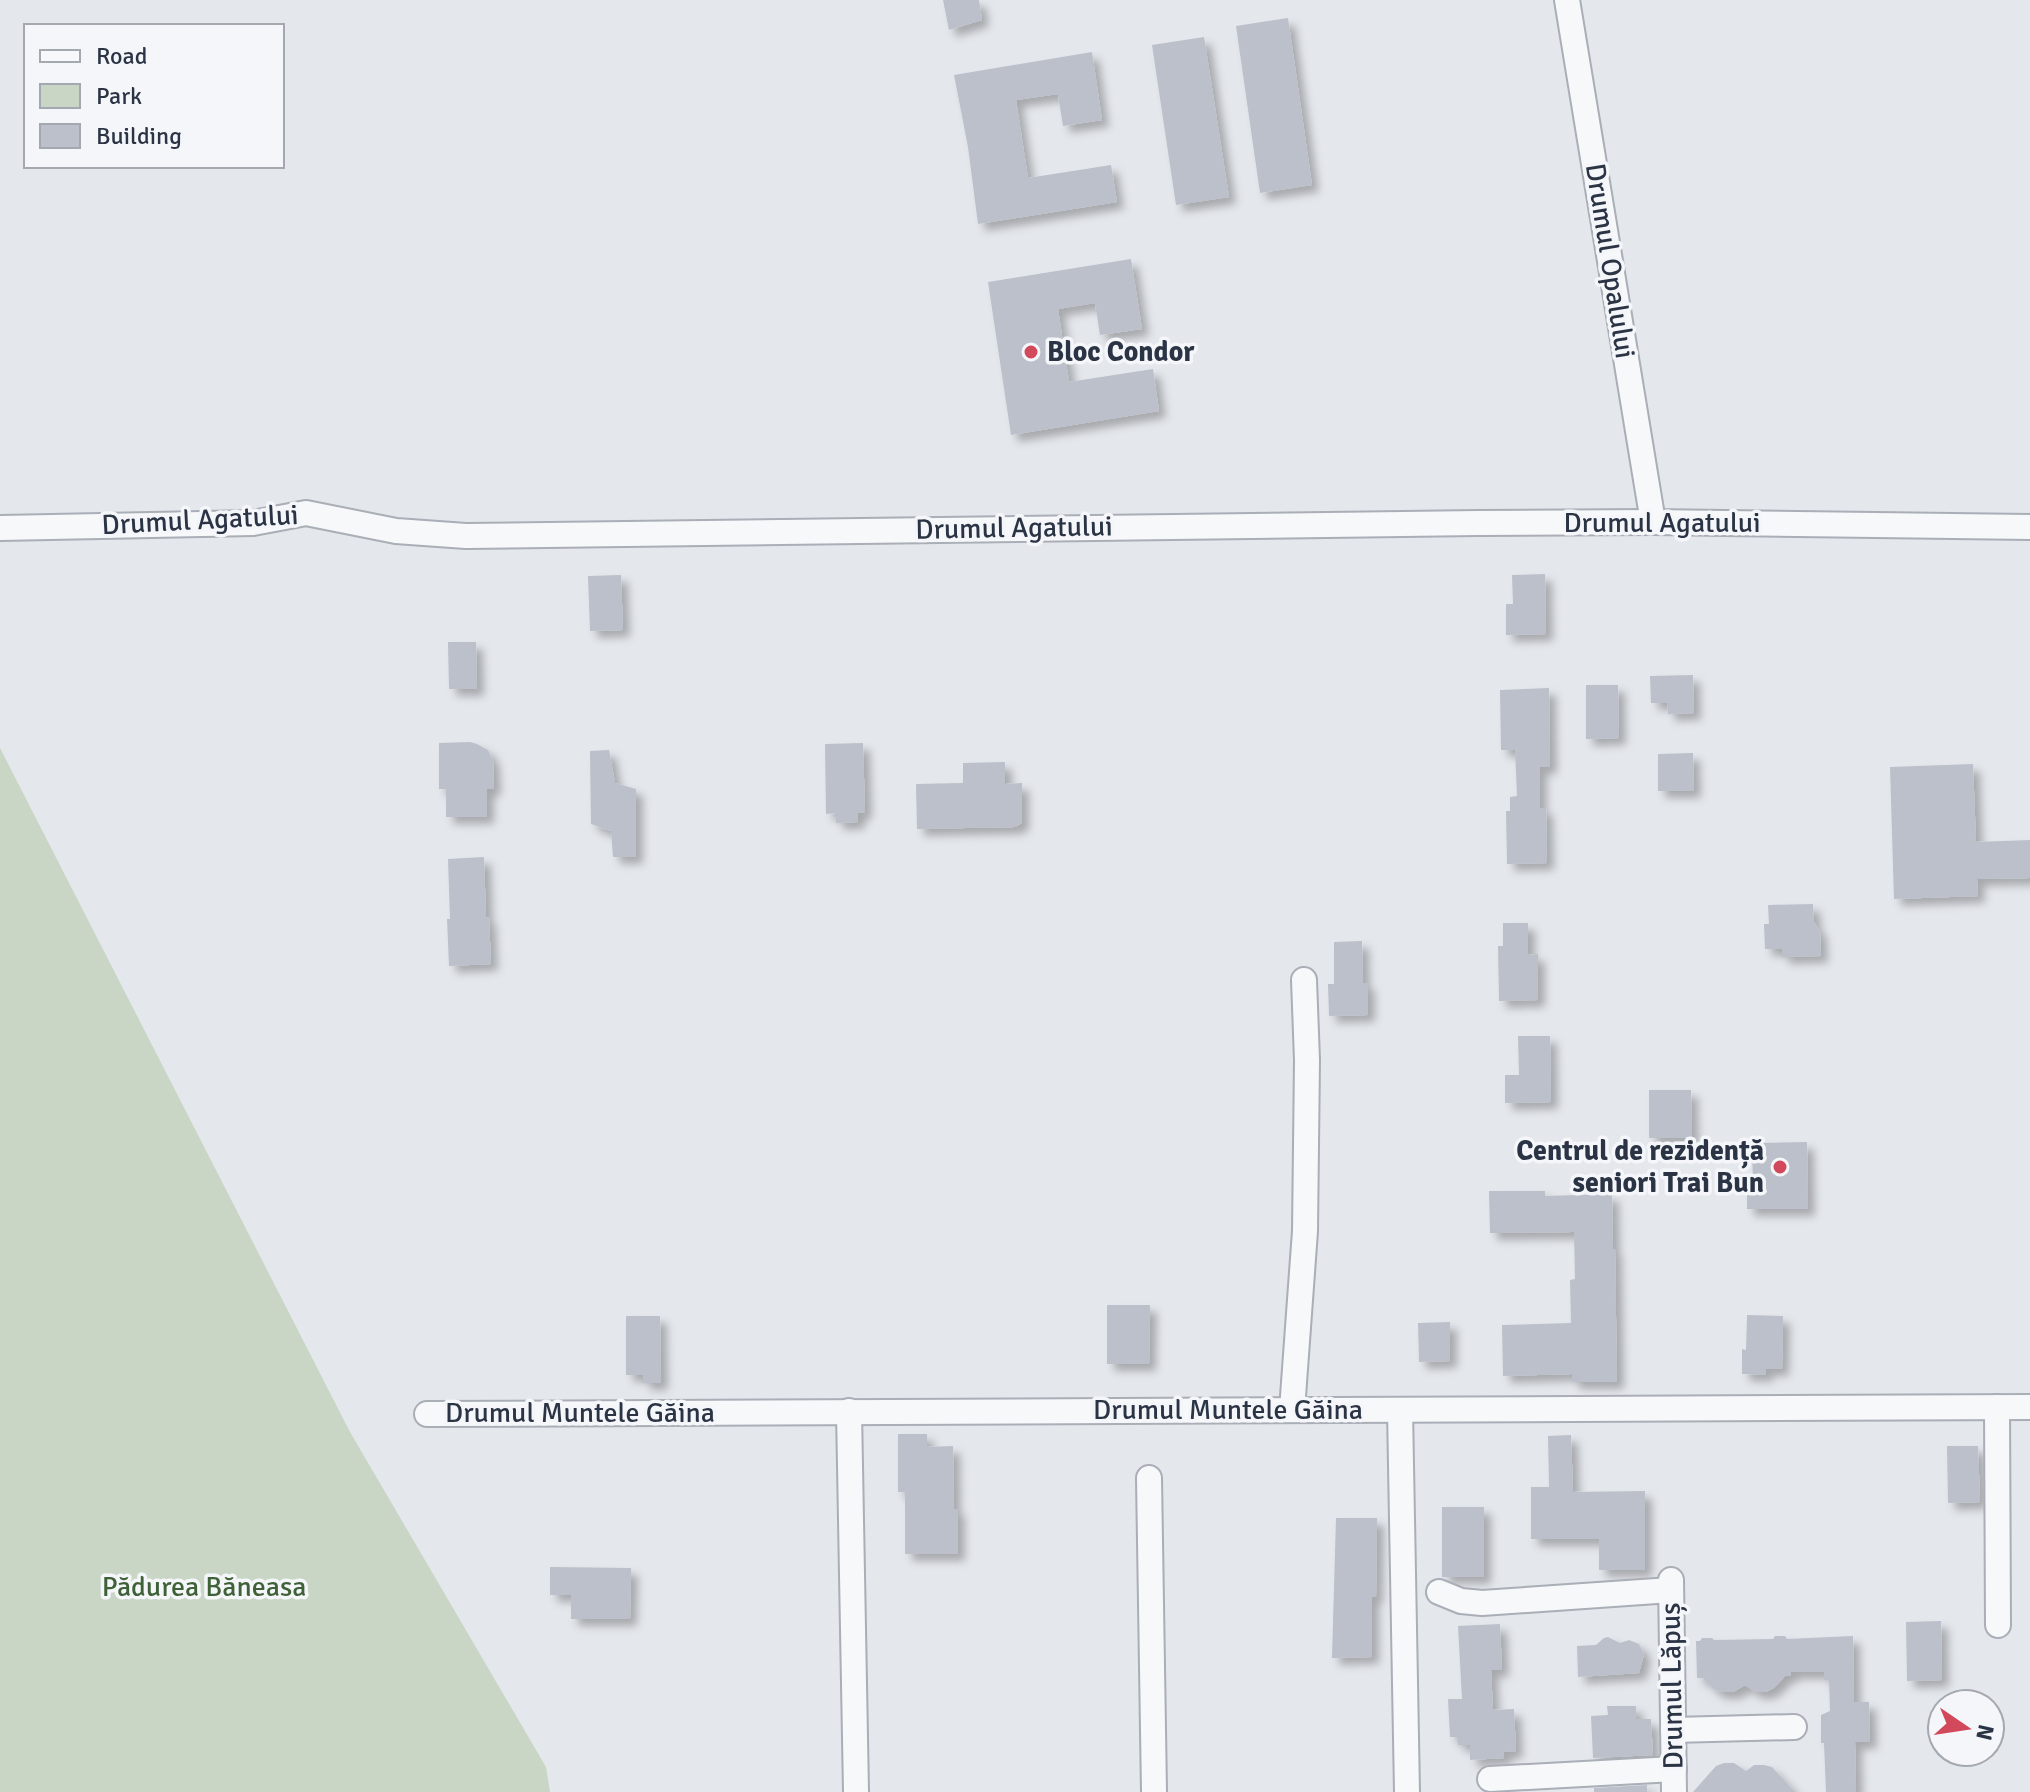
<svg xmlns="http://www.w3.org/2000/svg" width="2030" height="1792" font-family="Signika,sans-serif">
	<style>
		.green { fill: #c9d6c5 }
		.building { fill: #bbc0ca; filter: url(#shadow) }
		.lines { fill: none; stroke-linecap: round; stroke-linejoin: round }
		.minor-casing { stroke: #a9aeb7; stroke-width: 28 }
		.minor { stroke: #f7f8fa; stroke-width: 24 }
		.poi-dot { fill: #d1495b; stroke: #f4f6f9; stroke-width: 3 }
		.labels { text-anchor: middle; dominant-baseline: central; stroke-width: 7; stroke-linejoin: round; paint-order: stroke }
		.street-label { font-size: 28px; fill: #2b3445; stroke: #f4f6f9 }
		.poi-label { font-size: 28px; font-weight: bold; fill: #2b3445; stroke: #f4f6f9; text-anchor: start }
		.park-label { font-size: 28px; fill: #3f6138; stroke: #f4f6f9 }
	</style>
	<defs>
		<filter id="shadow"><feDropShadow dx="7" dy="7" stdDeviation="4" flood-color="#0004"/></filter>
	</defs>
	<rect width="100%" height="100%" fill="#e4e7ec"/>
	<!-- green -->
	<polygon class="green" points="0,748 350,1432 546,1767 550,1792 0,1792"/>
	<!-- building -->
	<g class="building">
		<polygon points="943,0 979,0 982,20 949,30"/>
		<polygon points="1288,18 1312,185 1260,193 1236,26"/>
		<polygon points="1204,37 1229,197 1176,205 1152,45"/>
		<polygon points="1092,52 1102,120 1063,126 1058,94 1016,100 1028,178 1111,165 1117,202 978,224 968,147 954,75"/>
		<polygon points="1131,259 1142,329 1100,335 1095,303 1058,309 1069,382 1153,369 1159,411 1011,435 988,282"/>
		<polygon points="1545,574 1546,634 1506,635 1506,604 1513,604 1512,575"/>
		<polygon points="621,575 623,630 590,631 588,576"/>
		<polygon points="448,642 476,642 477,689 449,689"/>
		<polygon points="1693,675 1694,713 1668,714 1667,703 1651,703 1650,676"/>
		<polygon points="1586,685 1618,685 1619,738 1586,739"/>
		<polygon points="1549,688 1550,767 1540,767 1540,808 1546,808 1547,863 1507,864 1506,811 1510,811 1510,797 1517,796 1515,750 1501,750 1500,690"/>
		<polygon points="470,742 477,744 488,750 493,761 494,789 487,789 487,817 446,817 446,789 439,789 439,743"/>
		<polygon points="863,743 865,812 858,813 858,822 836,823 836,813 826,814 825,744"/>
		<polygon points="609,750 615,783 636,789 636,857 613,857 611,831 591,824 590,751"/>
		<polygon points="1693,753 1694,791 1658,791 1658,754"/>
		<polygon points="1005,762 1005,784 1022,783 1022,823 1015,827 917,829 916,784 963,783 963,763"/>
		<polygon points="1973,764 1976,842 2030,840 2030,878 1977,879 1978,896 1894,899 1890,767"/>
		<polygon points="484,857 486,918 489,917 491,964 449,966 447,919 450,919 448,859"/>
		<polygon points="1813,904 1814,922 1820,932 1821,956 1782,957 1782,949 1765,949 1764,924 1769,924 1768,905"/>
		<polygon points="1503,923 1528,923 1528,955 1538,954 1538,1000 1499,1001 1498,946 1503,946"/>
		<polygon points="1362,941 1363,983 1368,983 1368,1015 1329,1016 1328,984 1334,984 1334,942"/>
		<polygon points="1518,1036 1550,1036 1551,1102 1505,1103 1505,1075 1519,1075"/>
		<polygon points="1649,1090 1691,1090 1692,1138 1649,1138"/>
		<polygon points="1807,1142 1808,1209 1747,1209 1747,1190 1753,1190 1752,1143"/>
		<polygon points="1489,1191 1545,1191 1545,1196 1612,1194 1613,1249 1615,1249 1617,1382 1572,1382 1572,1374 1503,1376 1502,1325 1571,1323 1570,1280 1575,1279 1574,1232 1490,1233"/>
		<polygon points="1107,1305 1150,1305 1149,1364 1107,1364"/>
		<polygon points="1747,1315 1783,1316 1782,1369 1766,1369 1766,1375 1742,1374 1742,1349 1746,1350"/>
		<polygon points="626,1316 660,1316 661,1383 643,1383 643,1375 626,1375"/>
		<polygon points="1450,1322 1450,1361 1419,1362 1418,1323"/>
		<polygon points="898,1434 927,1434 927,1447 953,1446 954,1509 958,1509 958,1554 905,1554 905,1492 898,1492"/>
		<polygon points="1571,1435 1573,1492 1645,1491 1645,1570 1599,1570 1599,1539 1531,1539 1531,1487 1549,1487 1548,1436"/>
		<polygon points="1947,1446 1978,1446 1980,1502 1948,1503"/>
		<rect x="1442" y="1507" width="42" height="70"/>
		<polygon points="1336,1518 1377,1518 1376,1597 1372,1597 1372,1657 1332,1658"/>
		<polygon points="550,1567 631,1568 630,1619 571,1619 571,1595 550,1595"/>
		<polygon points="1941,1621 1942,1680 1907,1681 1906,1622"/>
		<polygon points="1500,1624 1502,1670 1491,1670 1493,1710 1514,1709 1516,1751 1504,1752 1504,1758 1470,1760 1470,1745 1458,1745 1457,1737 1450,1737 1448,1699 1462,1699 1458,1626"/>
		<polygon points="1775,1636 1785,1636 1787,1639 1853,1636 1854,1702 1869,1702 1870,1742 1855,1742 1856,1792 1826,1792 1824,1743 1821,1743 1821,1715 1830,1711 1829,1680 1824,1680 1824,1672 1791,1672 1791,1676 1785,1676 1774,1688 1766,1692 1756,1692 1745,1685 1733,1692 1723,1692 1715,1690 1703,1678 1697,1678 1696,1641 1700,1641 1702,1638 1712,1638 1714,1640 1773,1639"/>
		<polygon points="1608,1637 1620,1643 1629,1640 1639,1644 1644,1654 1639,1673 1578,1677 1577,1646 1596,1645 1604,1638"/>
		<polygon points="1607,1706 1636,1706 1636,1719 1651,1719 1653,1755 1593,1758 1591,1716 1608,1715"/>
		<polygon points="1724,1763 1734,1763 1746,1771 1754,1765 1764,1765 1772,1767 1795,1792 1693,1792 1716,1766"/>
		<polygon points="1647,1785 1647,1792 1594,1792 1594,1788"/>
	</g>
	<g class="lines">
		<defs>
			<g id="minor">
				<polyline points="1567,0 1653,522"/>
				<polyline points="0,528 253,523 306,513 396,531 466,536 1478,523 1653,522 2030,527"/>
				<polyline points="1997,1407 1998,1625"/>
				<polyline points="1292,1410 1305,1231 1307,1060 1304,980"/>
				<polyline points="1400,1410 1407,1792"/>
				<polyline points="849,1411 856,1792"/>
				<polyline points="427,1414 2030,1407"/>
				<polyline points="1149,1478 1154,1792"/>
				<polyline points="1671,1580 1674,1792"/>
				<polyline points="1439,1592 1461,1601 1482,1603 1671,1590"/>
				<polyline points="1673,1730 1794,1727"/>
				<polyline points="1490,1779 1674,1769"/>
			</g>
		</defs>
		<!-- minor casing -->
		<use href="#minor" class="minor-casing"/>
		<!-- minor -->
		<use href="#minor" class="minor"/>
	</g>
	<!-- markers -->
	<g class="poi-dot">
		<circle cx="1031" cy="352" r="8"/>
		<circle cx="1780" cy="1167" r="8"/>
	</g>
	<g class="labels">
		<!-- street labels -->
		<g class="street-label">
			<text transform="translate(1610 261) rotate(81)">Drumul Opalului</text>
			<text transform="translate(200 520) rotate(-3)">Drumul Agatului</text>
			<text x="1662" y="523">Drumul Agatului</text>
			<text transform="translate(1014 528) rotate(-1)">Drumul Agatului</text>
			<text x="1228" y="1410">Drumul Muntele Găina</text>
			<text x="580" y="1413">Drumul Muntele Găina</text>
			<text transform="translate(1672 1686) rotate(-91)">Drumul Lăpuș</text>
		</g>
		<!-- poi labels -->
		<g class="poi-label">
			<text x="1047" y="352">Bloc Condor</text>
			<text x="1764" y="1151" text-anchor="end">Centrul de rezidență<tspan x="1764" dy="32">seniori Trai Bun</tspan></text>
		</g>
		<!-- park labels -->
		<g class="park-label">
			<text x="204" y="1587">Pădurea Băneasa</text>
		</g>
	</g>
	<!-- legend -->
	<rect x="24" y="24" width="260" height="144" fill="#f4f6f9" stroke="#a4a8b1" stroke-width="2"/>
	<rect x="40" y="50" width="40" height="12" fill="#f7f8fa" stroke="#a4a8b1" stroke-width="2"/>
	<text x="96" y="64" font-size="24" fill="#2b3445">Road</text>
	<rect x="40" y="84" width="40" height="24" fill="#c9d6c5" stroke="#a4a8b1" stroke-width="2"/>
	<text x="96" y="104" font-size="24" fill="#2b3445">Park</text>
	<rect x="40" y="124" width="40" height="24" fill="#bbc0ca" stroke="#a4a8b1" stroke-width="2"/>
	<text x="96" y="144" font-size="24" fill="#2b3445">Building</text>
	<!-- north arrow -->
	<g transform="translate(1966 1728) rotate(103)"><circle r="38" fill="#f4f6f9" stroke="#a4a8b1" stroke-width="2"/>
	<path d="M0-6L14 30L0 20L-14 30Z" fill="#d1495b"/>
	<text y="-12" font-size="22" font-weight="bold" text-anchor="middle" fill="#2b3445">N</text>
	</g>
</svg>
